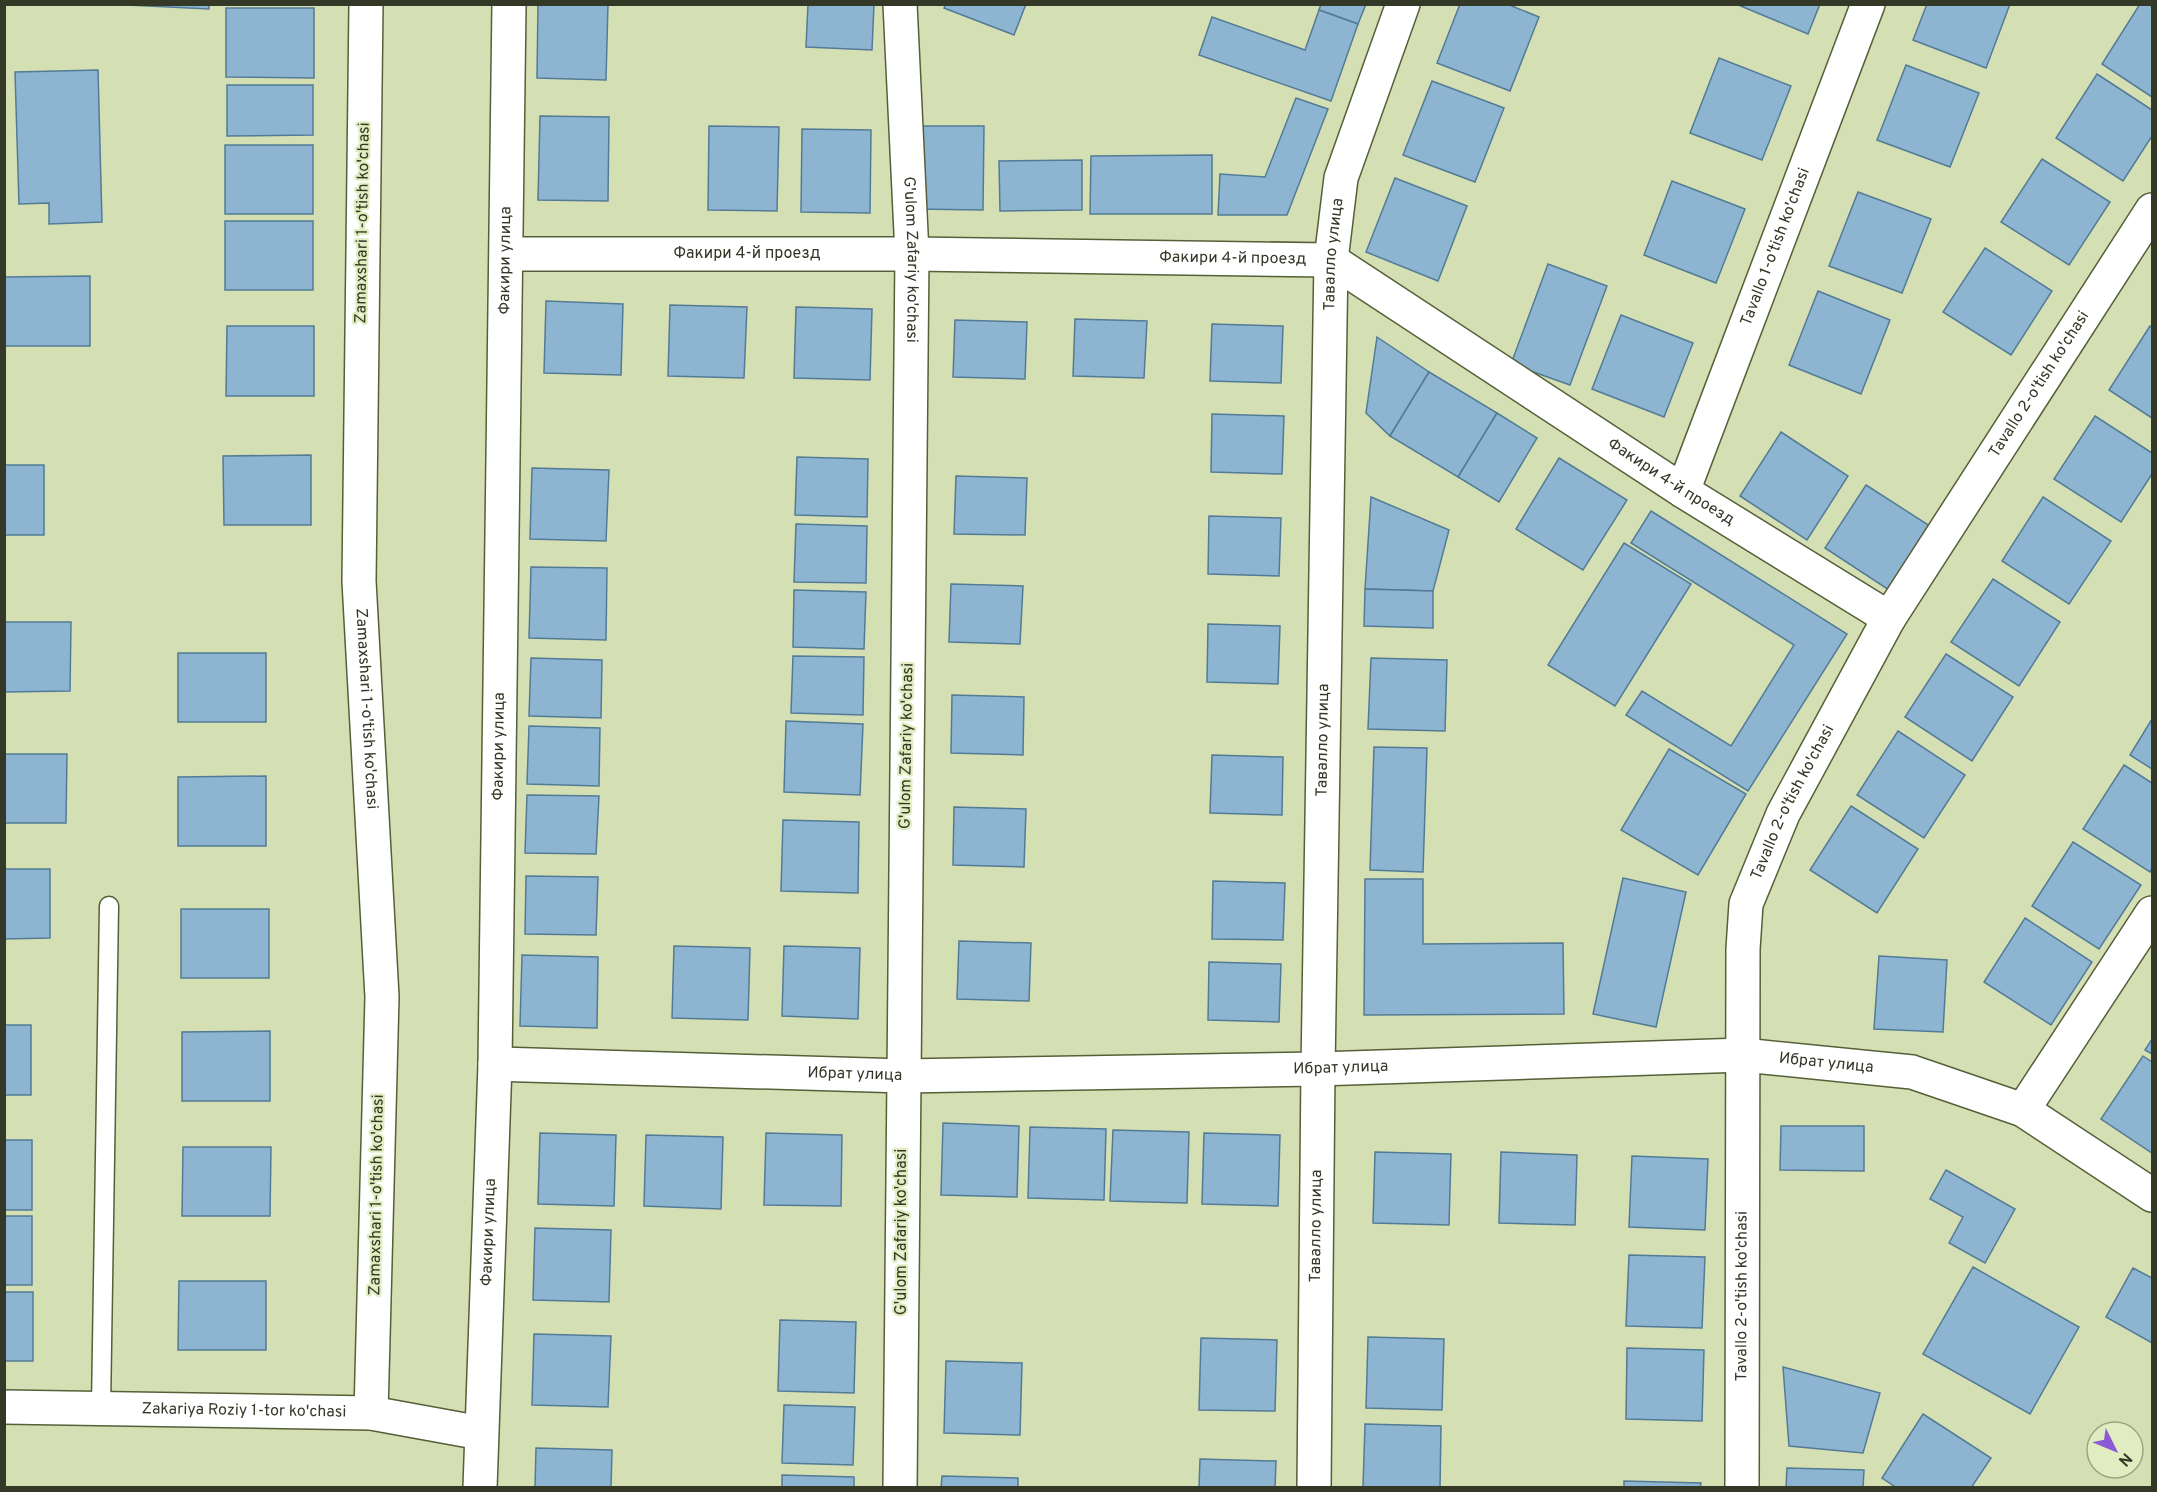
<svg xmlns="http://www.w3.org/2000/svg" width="2157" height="1492" font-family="Overpass,sans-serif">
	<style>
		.building { fill: #8db5d2; stroke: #547b95; stroke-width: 1.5 }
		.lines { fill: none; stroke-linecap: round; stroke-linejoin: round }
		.lane-casing { stroke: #565f38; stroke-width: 21 }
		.street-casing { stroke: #565f38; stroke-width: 36 }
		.lane { stroke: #fff; stroke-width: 18 }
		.street { stroke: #fff; stroke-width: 33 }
		.labels { text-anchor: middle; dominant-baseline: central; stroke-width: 4.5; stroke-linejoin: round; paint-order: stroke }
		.street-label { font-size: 16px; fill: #343927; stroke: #e1edc0 }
	</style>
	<rect width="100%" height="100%" fill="#d4e0b4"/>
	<!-- building -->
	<g class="building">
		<polygon points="106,4 209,4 209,9"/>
		<polygon points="538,4 608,4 606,80 537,78"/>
		<polygon points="808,4 874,4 872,50 806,47"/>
		<polygon points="946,4 1026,4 1014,35 944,8"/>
		<polygon points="1321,4 1366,4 1358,24 1319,10"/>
		<polygon points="1460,4 1507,4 1539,17 1510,91 1437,63"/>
		<polygon points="1736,4 1820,4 1808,34"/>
		<polygon points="1927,4 2010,4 1986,68 1913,40"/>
		<polygon points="2140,4 2149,4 2152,7 2152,97 2102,64"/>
		<polygon points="226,8 314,8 314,78 226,77"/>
		<polygon points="1319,10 1358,24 1331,101 1199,55 1212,17 1305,50"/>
		<polygon points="1719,58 1791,86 1762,160 1690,133"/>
		<polygon points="1906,65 1979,93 1950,167 1877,140"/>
		<polygon points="98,70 102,222 49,224 49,203 19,204 15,72"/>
		<polygon points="2097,74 2152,110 2152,136 2123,181 2056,138"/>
		<polygon points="1432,81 1504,108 1475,182 1403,155"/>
		<polygon points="227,85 313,85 313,135 227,136"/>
		<polygon points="1296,98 1328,109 1287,215 1218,215 1220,174 1265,177"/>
		<polygon points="540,116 609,117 608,201 538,200"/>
		<polygon points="709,126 779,127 777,211 708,210"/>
		<polygon points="916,126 984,126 983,210 914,209"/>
		<polygon points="802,129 871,130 870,213 801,212"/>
		<rect x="225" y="145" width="88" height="69"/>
		<polygon points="1212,155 1212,214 1090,214 1091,156"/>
		<polygon points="2042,159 2110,202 2069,265 2001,222"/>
		<polygon points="1082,160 1082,210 1000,211 999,161"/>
		<polygon points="1395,178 1467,206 1438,281 1366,252"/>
		<polygon points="1672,181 1745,209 1716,283 1644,255"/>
		<polygon points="1858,192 1931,219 1902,293 1829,266"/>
		<rect x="225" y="221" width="88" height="69"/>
		<polygon points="1985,248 2052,291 2011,355 1943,312"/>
		<polygon points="1548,264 1607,286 1570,385 1511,364"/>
		<polygon points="90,276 90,346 4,346 4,277"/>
		<polygon points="1818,291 1890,320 1861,394 1789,365"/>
		<polygon points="546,301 623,304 621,375 544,373"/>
		<polygon points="670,305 747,307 744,378 668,376"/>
		<polygon points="796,307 872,309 870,380 794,378"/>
		<polygon points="1621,315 1693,343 1664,417 1592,389"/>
		<polygon points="1075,319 1147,321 1144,378 1073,376"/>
		<polygon points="955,320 1027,322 1025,379 953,377"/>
		<polygon points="1212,324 1283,326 1281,383 1210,381"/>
		<polygon points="227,326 314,326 314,396 226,396"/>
		<polygon points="2150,326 2152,328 2152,418 2109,390"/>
		<polygon points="1377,337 1429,372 1390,436 1366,413"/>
		<polygon points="1429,372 1497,413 1458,477 1390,436"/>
		<polygon points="1497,413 1537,438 1499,502 1458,477"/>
		<polygon points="1212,414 1284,416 1282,474 1211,472"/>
		<polygon points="2095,416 2152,453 2152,474 2121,522 2054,479"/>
		<polygon points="1781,432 1848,476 1807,540 1740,496"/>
		<polygon points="311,455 311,525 224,525 223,456"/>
		<polygon points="797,457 868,459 867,517 795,515"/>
		<polygon points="1559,458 1627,500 1583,570 1516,529"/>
		<rect x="4" y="465" width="40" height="70"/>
		<polygon points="532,468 609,470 606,541 530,539"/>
		<polygon points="956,476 1027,478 1025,535 954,534"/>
		<polygon points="1866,485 1933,528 1892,592 1825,548"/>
		<polygon points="1371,497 1449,530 1433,591 1365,589"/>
		<polygon points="2043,497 2111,541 2069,604 2002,561"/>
		<polygon points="1651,511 1847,634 1748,791 1626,715 1642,691 1731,746 1794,645 1631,543"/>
		<polygon points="1209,516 1281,518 1279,576 1208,574"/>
		<polygon points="796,524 867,526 866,583 794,582"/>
		<polygon points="1624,543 1691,584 1615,706 1548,665"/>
		<polygon points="531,567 607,568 606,640 529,638"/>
		<polygon points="1993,579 2060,622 2019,686 1951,642"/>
		<polygon points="951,584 1023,586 1020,644 949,642"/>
		<polygon points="1365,589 1433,591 1433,628 1364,626"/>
		<polygon points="794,590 866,592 864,649 793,647"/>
		<polygon points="4,622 71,622 70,691 4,692"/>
		<polygon points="1208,624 1280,626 1278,684 1207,682"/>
		<rect x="178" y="653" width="88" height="69"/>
		<polygon points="1946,654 2013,697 1972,761 1905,717"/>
		<polygon points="793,656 864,657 863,715 791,713"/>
		<polygon points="531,658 602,660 601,718 529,716"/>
		<polygon points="1371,658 1447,660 1445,731 1368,729"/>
		<polygon points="952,695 1024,697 1023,755 951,753"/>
		<polygon points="2152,719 2152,769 2130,755"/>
		<polygon points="786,721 863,724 860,795 784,792"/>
		<polygon points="529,726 600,728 599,786 527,784"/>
		<polygon points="1898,731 1965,775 1924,838 1857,795"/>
		<polygon points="1374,747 1427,748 1423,872 1370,870"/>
		<polygon points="1669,749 1746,794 1698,875 1621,830"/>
		<polygon points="4,754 67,754 66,823 4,823"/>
		<polygon points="1212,755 1283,757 1282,815 1210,813"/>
		<polygon points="2124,765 2152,783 2152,868 2150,872 2083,829"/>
		<polygon points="266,776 266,846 178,846 178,777"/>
		<polygon points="527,795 599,796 596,854 525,853"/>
		<polygon points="1851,806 1918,849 1877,913 1810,870"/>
		<polygon points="954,807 1026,809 1024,867 953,865"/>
		<polygon points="783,820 859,822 858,893 781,891"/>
		<polygon points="2073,842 2141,885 2099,949 2032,906"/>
		<polygon points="4,869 50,869 50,938 4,939"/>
		<polygon points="526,876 598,877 596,935 525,934"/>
		<polygon points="1623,878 1686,892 1656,1027 1593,1014"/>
		<polygon points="1365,879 1423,879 1423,944 1563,943 1564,1014 1364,1015"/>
		<polygon points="1213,881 1285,883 1283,940 1212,939"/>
		<rect x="181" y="909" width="88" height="69"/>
		<polygon points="2025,918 2092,962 2051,1025 1984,982"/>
		<polygon points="959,941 1031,943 1029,1001 957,999"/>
		<polygon points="674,946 750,948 748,1020 672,1018"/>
		<polygon points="784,946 860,948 858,1019 782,1016"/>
		<polygon points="522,955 598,957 597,1028 520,1026"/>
		<polygon points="1879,956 1947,960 1943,1032 1874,1029"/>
		<polygon points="1209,962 1281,964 1279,1022 1208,1020"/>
		<rect x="4" y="1025" width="27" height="70"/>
		<polygon points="270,1031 270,1101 182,1101 182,1032"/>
		<polygon points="2152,1039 2152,1054 2145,1050"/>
		<polygon points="2143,1056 2152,1062 2152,1153 2101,1119"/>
		<polygon points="943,1123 1019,1126 1017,1197 941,1195"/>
		<polygon points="1781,1126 1864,1126 1864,1171 1780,1170"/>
		<polygon points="1030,1127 1106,1129 1104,1200 1028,1198"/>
		<polygon points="1113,1130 1189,1132 1187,1203 1110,1201"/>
		<polygon points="540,1133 616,1135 614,1206 538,1204"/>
		<polygon points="766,1133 842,1135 841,1206 764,1205"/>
		<polygon points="1204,1133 1280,1135 1278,1206 1202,1204"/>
		<polygon points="646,1135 723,1137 721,1209 644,1206"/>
		<rect x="4" y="1140" width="28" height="70"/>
		<polygon points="183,1147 271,1147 270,1216 182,1216"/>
		<polygon points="1375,1152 1451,1154 1449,1225 1373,1223"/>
		<polygon points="1501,1152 1577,1155 1575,1225 1499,1223"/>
		<polygon points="1632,1156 1708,1159 1705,1230 1629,1227"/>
		<polygon points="1946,1170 2015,1209 1985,1263 1949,1243 1963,1217 1930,1199"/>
		<rect x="4" y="1216" width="28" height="69"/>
		<polygon points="535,1228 611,1230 609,1302 533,1300"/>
		<polygon points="1629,1255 1705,1257 1702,1328 1626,1326"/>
		<polygon points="1973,1267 2079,1327 2030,1414 1923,1354"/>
		<polygon points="2133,1268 2152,1278 2152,1343 2106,1317"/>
		<polygon points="179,1281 266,1281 266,1350 178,1350"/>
		<rect x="4" y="1292" width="29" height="69"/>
		<polygon points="780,1320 856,1322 854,1393 778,1391"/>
		<polygon points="534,1334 611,1336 608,1407 532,1405"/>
		<polygon points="1368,1337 1444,1339 1442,1410 1366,1408"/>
		<polygon points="1201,1338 1277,1340 1275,1411 1199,1410"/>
		<polygon points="1627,1348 1704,1350 1702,1421 1626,1419"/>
		<polygon points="946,1361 1022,1363 1020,1435 944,1433"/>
		<polygon points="1783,1367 1880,1393 1863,1453 1789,1446"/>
		<polygon points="784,1405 855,1407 853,1465 782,1463"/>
		<polygon points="1923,1414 1991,1458 1971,1488 1897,1488 1882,1478"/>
		<polygon points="1365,1424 1441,1426 1440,1488 1363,1488"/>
		<polygon points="536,1448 612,1450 611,1488 535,1488"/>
		<polygon points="1200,1459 1276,1461 1275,1488 1199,1488"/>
		<polygon points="1787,1468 1864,1470 1863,1488 1786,1488"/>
		<polygon points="782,1475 854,1477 854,1488 782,1488"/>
		<polygon points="942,1476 1018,1478 1018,1488 941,1488"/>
		<polygon points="1624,1481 1701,1483 1700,1488 1624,1488"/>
	</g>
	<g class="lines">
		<defs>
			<polyline id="lane" points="101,1408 109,906"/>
			<g id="street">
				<path id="s1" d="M 366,4 L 359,581 L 382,997 L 371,1413"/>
				<path id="s2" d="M 900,4 L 912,254 L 900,1488"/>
				<path id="s3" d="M 507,254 L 912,254 L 1331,260 L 1683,491 L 1889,618"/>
				<path id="s4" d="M 1683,491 L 1868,4"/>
				<path id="s5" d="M 495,1064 L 904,1076 L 1318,1069 L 1743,1055 L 1912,1072 L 2023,1110 L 2152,1195"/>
				<polyline points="2023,1110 2152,913"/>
				<path id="s6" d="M 4,1407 L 371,1413 L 481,1433"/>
				<path id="s7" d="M 480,1488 L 495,1064 L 509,4"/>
				<path id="s8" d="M 1314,1488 L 1318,1069 L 1331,260 L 1341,178 L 1403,4"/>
				<path id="s9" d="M 1742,1488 L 1743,949 L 1746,904 L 1783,814 L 1889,618 L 2152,210"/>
			</g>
		</defs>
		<!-- lane casing -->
		<use href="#lane" class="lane-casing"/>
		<!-- street casing -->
		<use href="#street" class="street-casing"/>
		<!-- lane -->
		<use href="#lane" class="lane"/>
		<!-- street -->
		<use href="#street" class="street"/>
	</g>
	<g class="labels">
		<!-- street labels -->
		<g class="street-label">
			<text transform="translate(363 223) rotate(-89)">Zamaxshari 1-o'tish ko'chasi</text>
			<text stroke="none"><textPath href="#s4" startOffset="261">Tavallo 1-o'tish ko'chasi</textPath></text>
			<text stroke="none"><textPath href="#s3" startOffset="240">Факири 4-й проезд</textPath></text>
			<text stroke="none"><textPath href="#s8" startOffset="1234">Тавалло улица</textPath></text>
			<text stroke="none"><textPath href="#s3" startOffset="726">Факири 4-й проезд</textPath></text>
			<text stroke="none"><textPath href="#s7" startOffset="1228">Факири улица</textPath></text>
			<text stroke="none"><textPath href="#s2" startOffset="256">G'ulom Zafariy ko'chasi</textPath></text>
			<text stroke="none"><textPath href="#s9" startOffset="1182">Tavallo 2-o'tish ko'chasi</textPath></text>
			<text stroke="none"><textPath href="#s3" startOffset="1230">Факири 4-й проезд</textPath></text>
			<text stroke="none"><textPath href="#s1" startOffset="705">Zamaxshari 1-o'tish ko'chasi</textPath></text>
			<text stroke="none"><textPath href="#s8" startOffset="748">Тавалло улица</textPath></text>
			<text stroke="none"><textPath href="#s7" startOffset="742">Факири улица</textPath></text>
			<text transform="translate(907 746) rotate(-89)">G'ulom Zafariy ko'chasi</text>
			<text stroke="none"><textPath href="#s9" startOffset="696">Tavallo 2-o'tish ko'chasi</textPath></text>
			<text stroke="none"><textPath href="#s5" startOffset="1332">Ибрат улица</textPath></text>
			<text stroke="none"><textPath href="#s5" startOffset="846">Ибрат улица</textPath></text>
			<text stroke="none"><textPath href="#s5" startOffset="360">Ибрат улица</textPath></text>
			<text transform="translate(377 1195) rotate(-89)">Zamaxshari 1-o'tish ko'chasi</text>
			<text stroke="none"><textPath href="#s8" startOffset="262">Тавалло улица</textPath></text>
			<text stroke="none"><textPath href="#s7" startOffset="256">Факири улица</textPath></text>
			<text transform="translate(902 1232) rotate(-90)">G'ulom Zafariy ko'chasi</text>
			<text stroke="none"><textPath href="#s9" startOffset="192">Tavallo 2-o'tish ko'chasi</textPath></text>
			<text stroke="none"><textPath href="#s6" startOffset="240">Zakariya Roziy 1-tor ko'chasi</textPath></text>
		</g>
	</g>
	<!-- border -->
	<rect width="2157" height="1492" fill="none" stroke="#343927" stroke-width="12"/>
	<!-- north arrow -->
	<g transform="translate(2115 1450) rotate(133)"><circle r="28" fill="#e1edc0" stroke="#9ca583" stroke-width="1.5"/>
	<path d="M0-4.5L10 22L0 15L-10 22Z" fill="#8c5ad3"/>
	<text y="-9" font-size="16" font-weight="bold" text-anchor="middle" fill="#343927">N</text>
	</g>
</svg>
